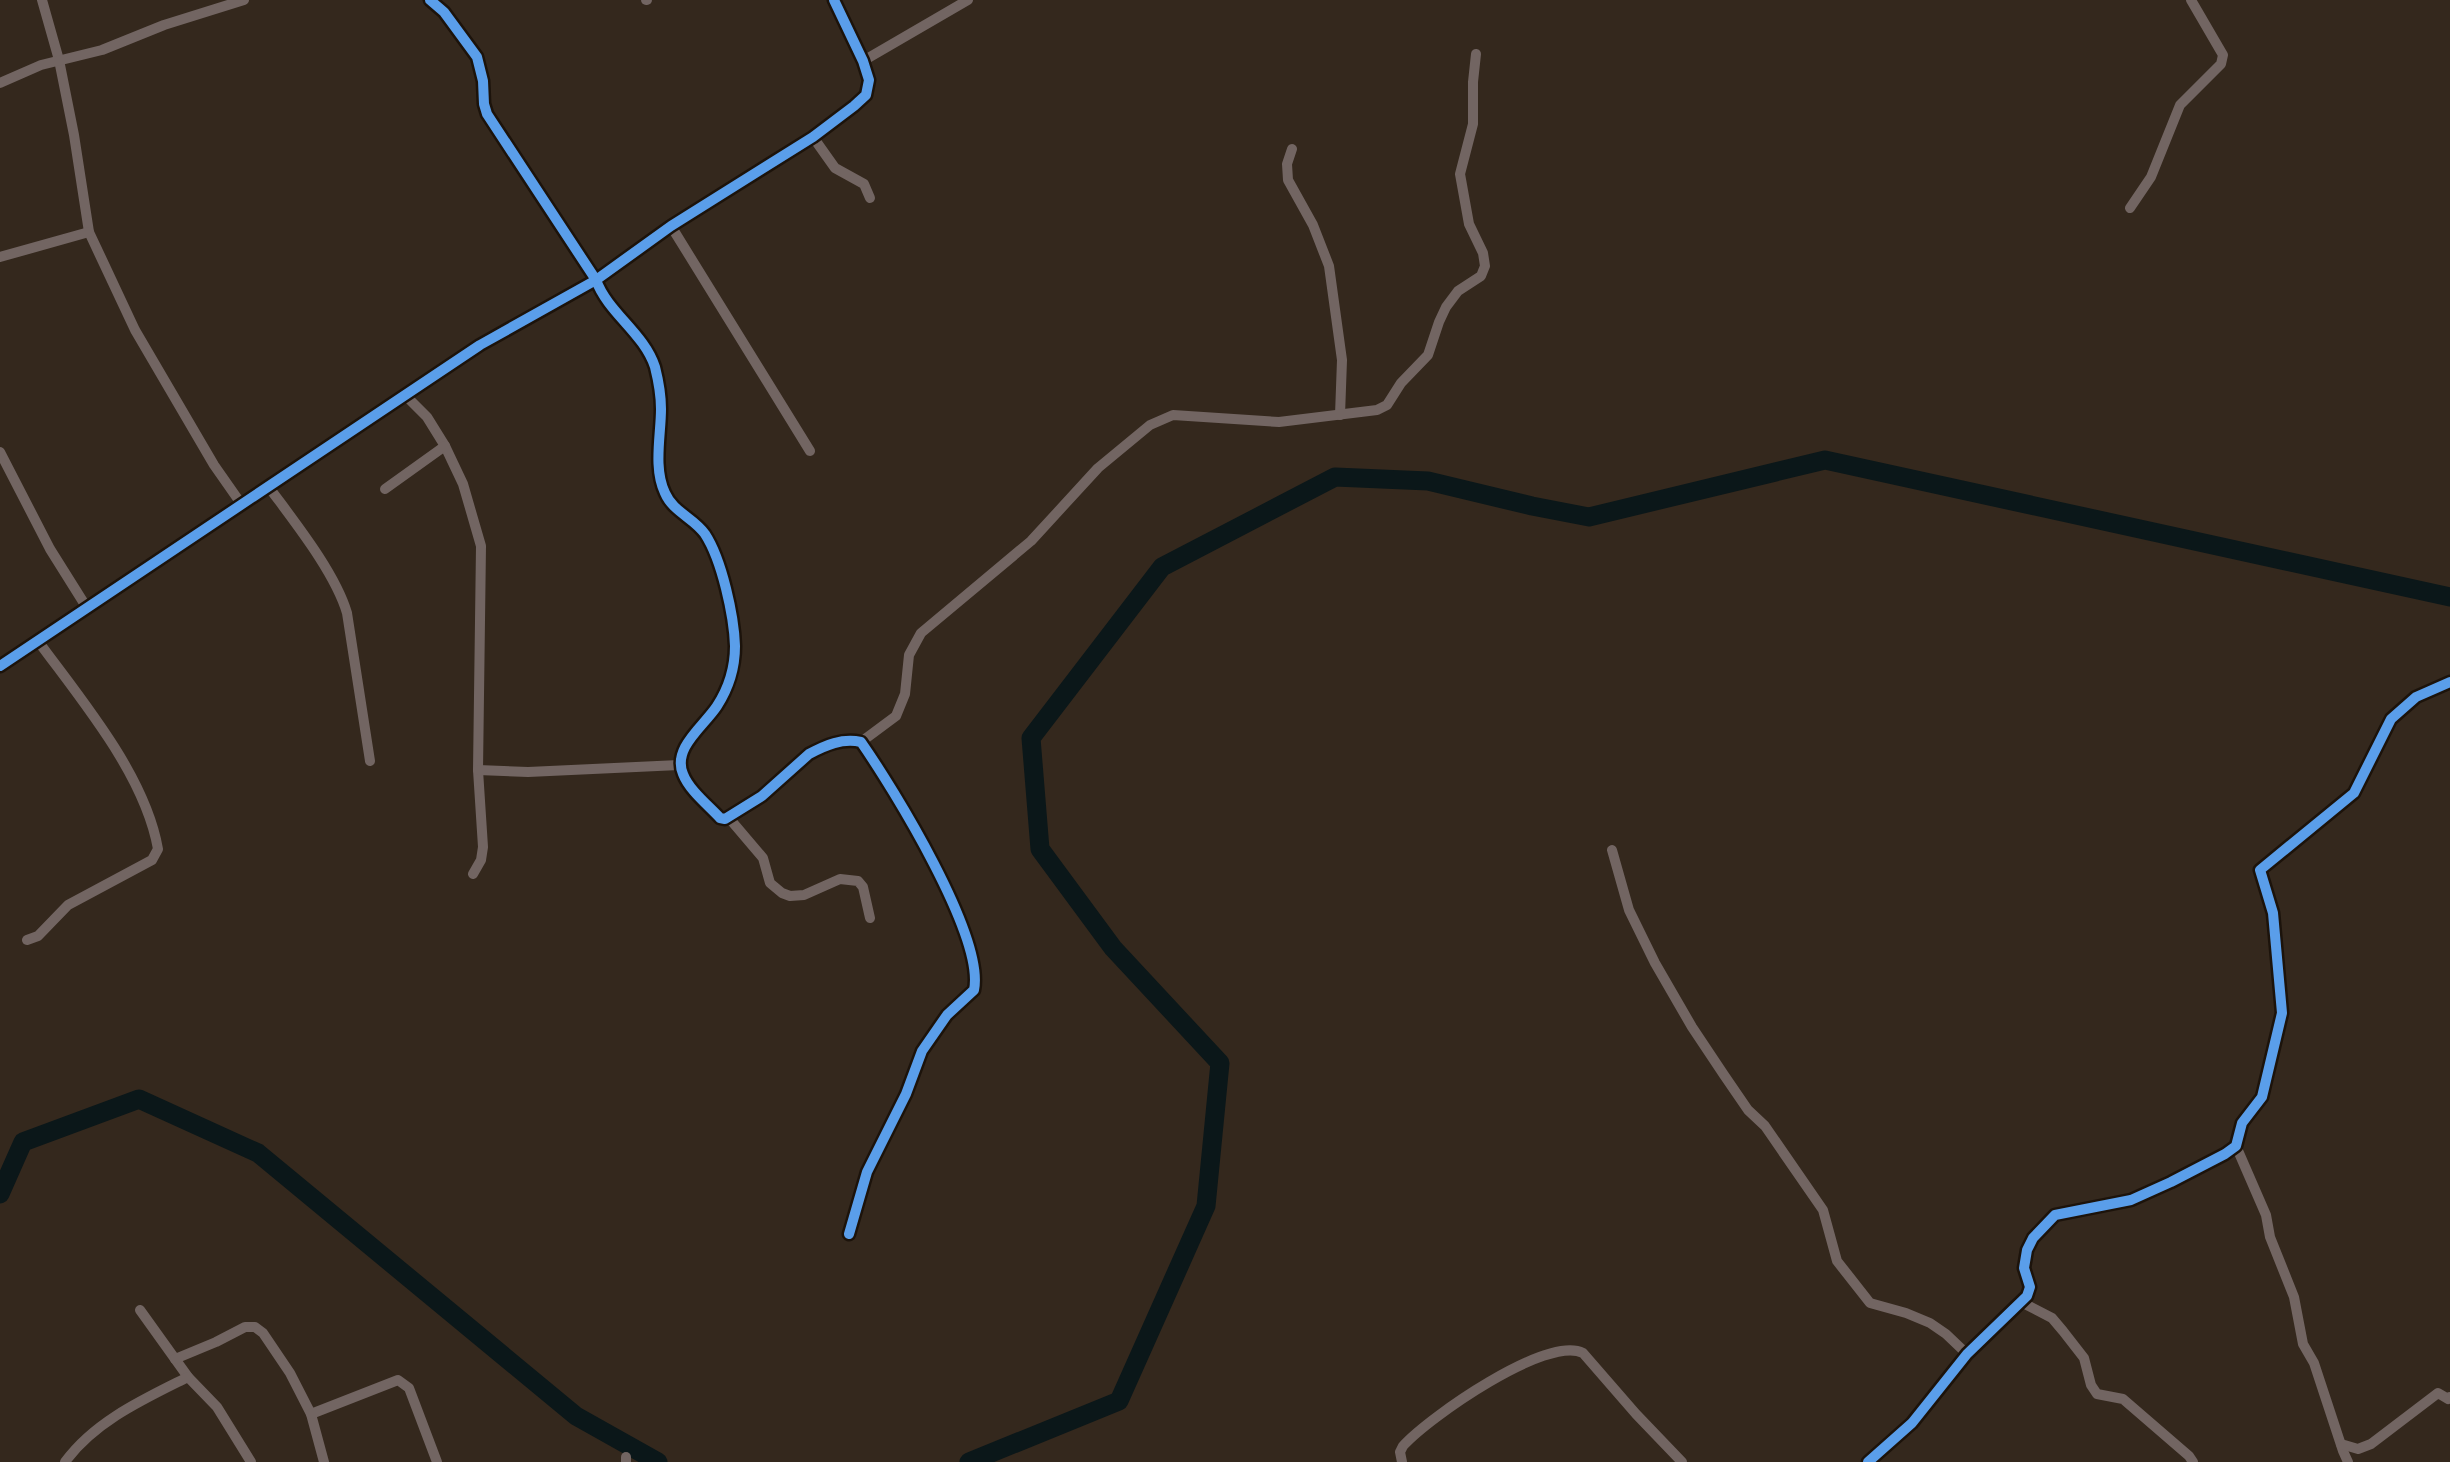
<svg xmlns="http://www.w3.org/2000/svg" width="2450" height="1462" font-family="'Varela Round',sans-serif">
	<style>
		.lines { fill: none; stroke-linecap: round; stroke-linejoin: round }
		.river { stroke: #0b1719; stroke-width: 19 }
		.minor { stroke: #726562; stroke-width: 10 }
		.cycleway-casing { stroke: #1c130b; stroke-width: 15 }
		.cycleway { stroke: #5a9eea; stroke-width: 10 }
	</style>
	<rect width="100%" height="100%" fill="#34281d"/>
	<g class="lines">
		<!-- river -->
		<g class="river">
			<polyline points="0,1194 23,1142 139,1099 258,1153 576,1416 658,1462"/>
			<polyline points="969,1462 1119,1401 1206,1206 1220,1063 1113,948 1040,849 1031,738 1162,567 1335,477 1428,481 1532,506 1589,517 1825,460 2450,597"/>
		</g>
		<!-- minor -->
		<g class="minor">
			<polyline points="42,0 59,60 74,135 89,232 135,330 214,465 242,505"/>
			<path d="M 430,0 L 444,12 L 477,57 L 483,81 L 484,104 L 487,114 L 596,280 C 608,313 644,333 655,367 C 658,379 661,396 661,409 C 661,435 653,468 665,493 C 673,512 694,518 705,534 C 722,560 734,616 735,646 C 735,667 728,689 717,706 C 704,726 672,748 683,774 C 689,790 708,805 720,818 L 725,819 L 762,796 L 809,754 C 826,745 842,738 861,742 C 893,788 985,937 974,990 L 947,1015 L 922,1051 L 906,1094 L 867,1172 L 849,1234"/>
			<polyline points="646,0 647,0"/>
			<polyline points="863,61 968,0"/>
			<polyline points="0,83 41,65 102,50 164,25 244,0"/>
			<polyline points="813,137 835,168 864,184 870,198"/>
			<polyline points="1292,149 1287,164 1288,180 1313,225 1329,266 1342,360 1340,415"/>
			<polyline points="2130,208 2151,177 2180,105 2221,64 2223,55 2191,0"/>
			<polyline points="671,226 810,451"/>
			<polyline points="0,257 89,232"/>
			<polyline points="404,394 427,417 445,446 463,484 481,546 478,770 483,847 481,860 473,874"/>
			<polyline points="0,452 50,549 87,608"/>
			<path d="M 268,486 C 293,520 335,572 347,613 L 370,761"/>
			<polyline points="385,489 445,446"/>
			<polyline points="0,666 480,345 596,280 671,226 813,137 854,106 866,95 869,80 863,61 834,0"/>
			<polyline points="861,742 896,716 905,694 909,655 921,633 1031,541 1098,468 1150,425 1173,415 1279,422 1377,410 1387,405 1401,383 1428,355 1439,322 1446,307 1458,291 1481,276 1485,266 1483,253 1469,224 1460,174 1473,124 1473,82 1476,54"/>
			<polyline points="478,770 528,772 679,765"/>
			<polyline points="729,818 763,858 770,883 782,893 790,896 804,895 840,879 858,881 863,887 870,918"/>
			<polyline points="1612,850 1629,910 1655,963 1692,1027 1724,1075 1748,1110 1765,1126 1823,1210 1837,1261 1870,1303 1906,1313 1930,1323 1946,1334 1967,1354"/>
			<path d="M 27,940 L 38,936 L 68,905 L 152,860 L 158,849 C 145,775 82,701 38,641"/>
			<polyline points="2236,1146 2266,1215 2270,1237 2294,1297 2303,1344 2314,1363 2343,1451 2348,1462"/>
			<polyline points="2021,1302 2052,1318 2063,1331 2084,1358 2091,1385 2097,1394 2123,1399 2189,1456 2193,1462"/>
			<polyline points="140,1310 188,1377 217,1407 251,1462"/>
			<polyline points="175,1359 216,1342 245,1327 255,1327 263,1333 290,1373 311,1414 324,1462"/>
			<polyline points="311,1414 398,1380 409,1388 437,1462"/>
			<polyline points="2341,1444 2358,1449 2371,1444 2438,1393 2448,1399 2450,1397"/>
			<path d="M 65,1462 C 95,1421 144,1399 188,1377"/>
			<polyline points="626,1462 626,1457"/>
			<path d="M 1402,1462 L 1400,1452 L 1403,1446 C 1429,1417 1547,1335 1583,1353 L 1636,1414 L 1682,1462"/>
			<polyline points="1868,1462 1912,1423 1967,1354 2027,1296 2030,1287 2024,1268 2027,1250 2033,1238 2055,1215 2131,1200 2171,1182 2225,1154 2236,1146 2242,1123 2262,1097 2282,1013 2273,913 2260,870 2354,793 2391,719 2416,697 2450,682"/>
		</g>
		<defs>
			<g id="cycleway">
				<path d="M 430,0 L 444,12 L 477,57 L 483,81 L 484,104 L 487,114 L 596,280 C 608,313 644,333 655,367 C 658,379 661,396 661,409 C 661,435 653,468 665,493 C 673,512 694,518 705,534 C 722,560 734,616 735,646 C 735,667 728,689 717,706 C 704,726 672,748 683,774 C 689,790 708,805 720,818 L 725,819 L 762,796 L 809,754 C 826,745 842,738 861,742 C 893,788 985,937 974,990 L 947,1015 L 922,1051 L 906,1094 L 867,1172 L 849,1234"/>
				<polyline points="0,666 480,345 596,280 671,226 813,137 854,106 866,95 869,80 863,61 834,0"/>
				<polyline points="1868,1462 1912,1423 1967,1354 2027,1296 2030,1287 2024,1268 2027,1250 2033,1238 2055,1215 2131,1200 2171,1182 2225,1154 2236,1146 2242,1123 2262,1097 2282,1013 2273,913 2260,870 2354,793 2391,719 2416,697 2450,682"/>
			</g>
		</defs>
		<!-- cycleway casing -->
		<use href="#cycleway" class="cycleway-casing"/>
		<!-- cycleway -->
		<use href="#cycleway" class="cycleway"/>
	</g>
</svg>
